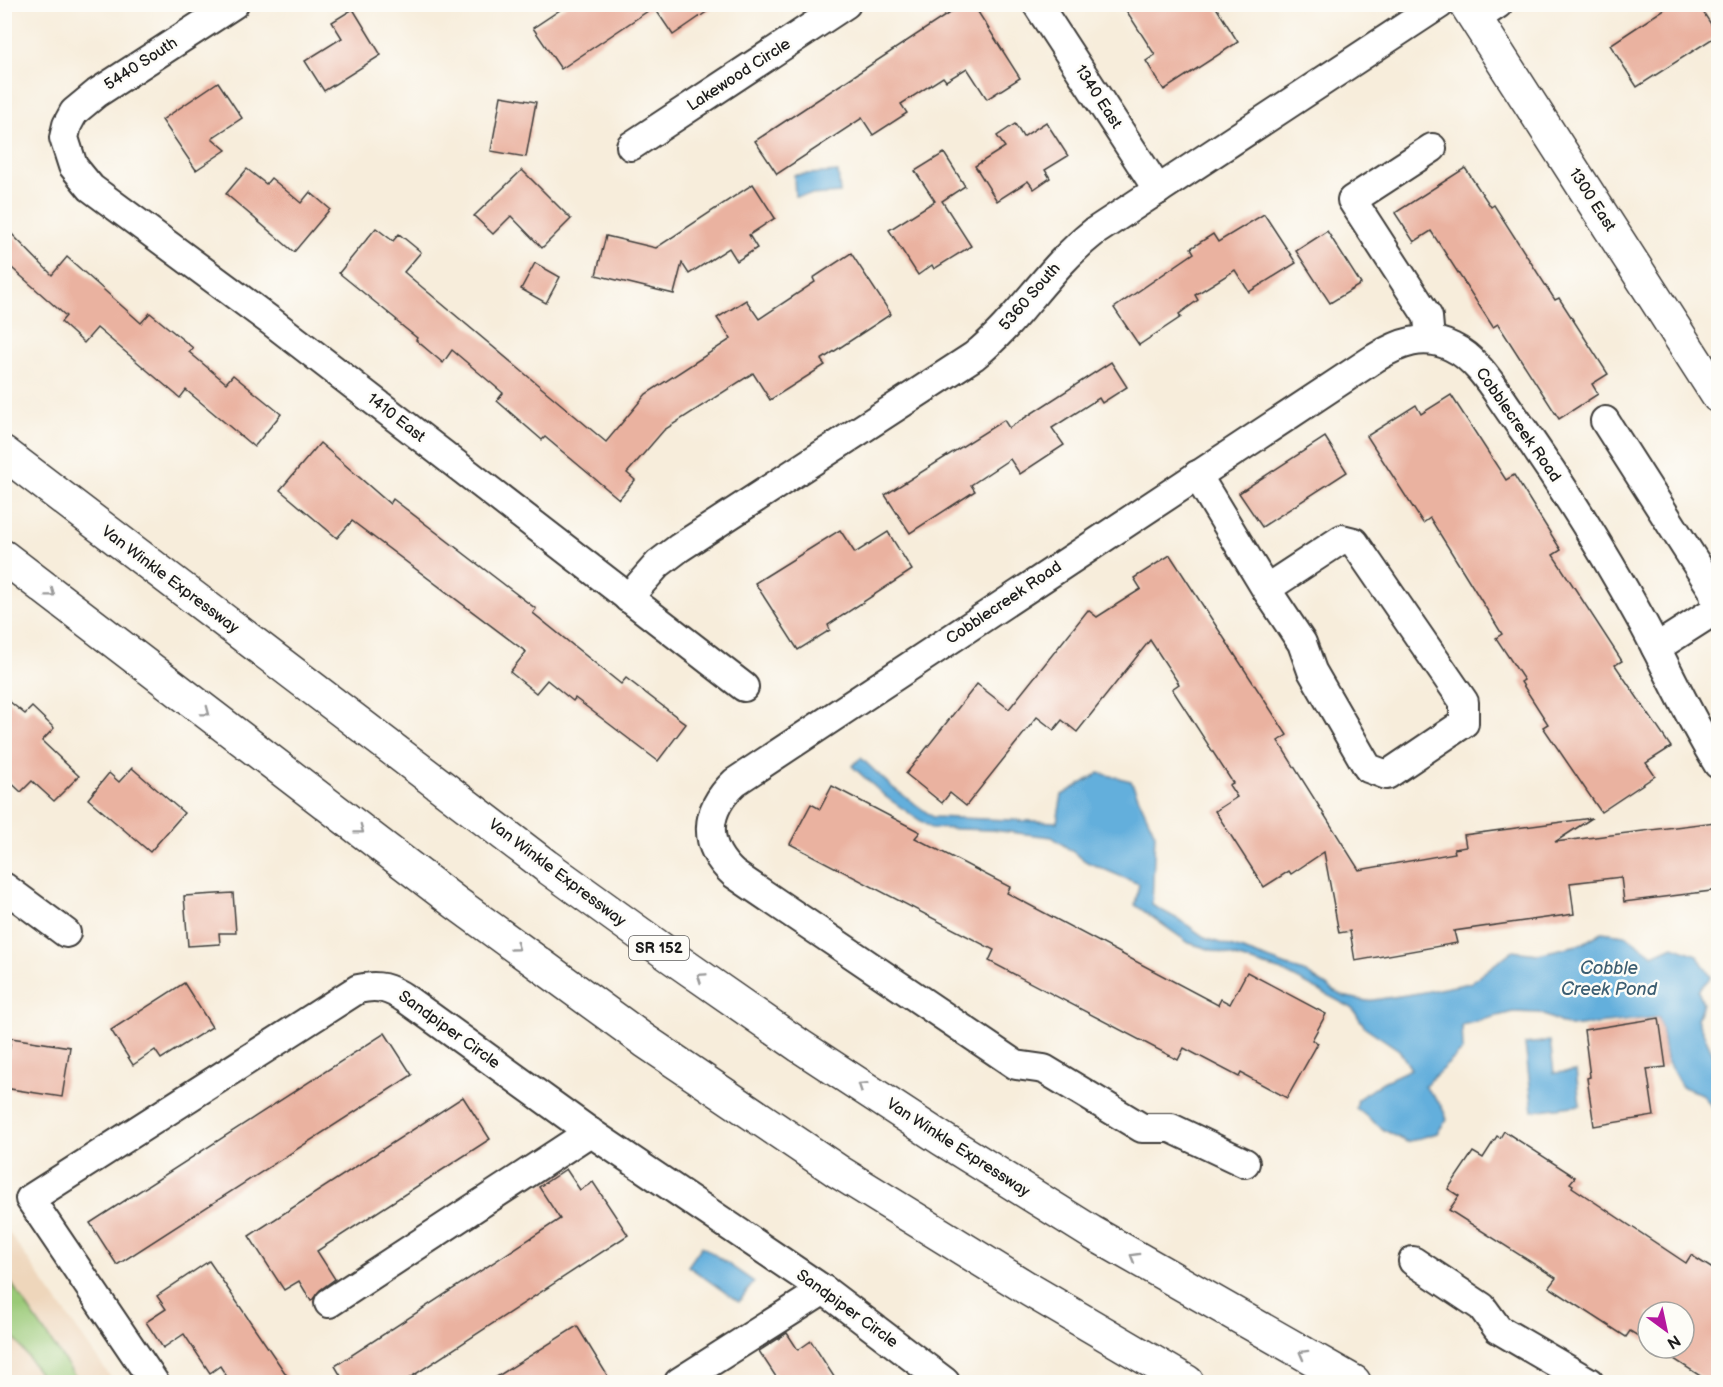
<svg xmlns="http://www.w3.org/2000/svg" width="1723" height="1387" font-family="'Balsamiq Sans',sans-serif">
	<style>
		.built { fill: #eed6bb }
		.green { fill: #9ac977; stroke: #5b724a; stroke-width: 1.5 }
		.water { fill: #63afdc; stroke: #40667c; stroke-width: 1.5 }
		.building { fill: #eab2a0 }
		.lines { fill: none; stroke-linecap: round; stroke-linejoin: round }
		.minor-casing { stroke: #3d3b39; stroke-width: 32 }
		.major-casing { stroke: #3d3b39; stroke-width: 36 }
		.minor { stroke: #fff; stroke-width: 28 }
		.major { stroke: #fff; stroke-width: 33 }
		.oneway { stroke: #999 }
		.labels { text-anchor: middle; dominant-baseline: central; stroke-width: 5; stroke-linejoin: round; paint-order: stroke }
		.shield { fill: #fdfcf7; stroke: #605f5e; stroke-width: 1.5 }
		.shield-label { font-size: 15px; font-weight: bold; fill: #1c1c1c }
		.street-label { font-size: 16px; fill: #1c1c1c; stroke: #fdfcf7 }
		.water-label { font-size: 18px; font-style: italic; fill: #3c5e72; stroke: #fdfcf7 }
	</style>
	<rect width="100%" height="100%" fill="#fdfcf7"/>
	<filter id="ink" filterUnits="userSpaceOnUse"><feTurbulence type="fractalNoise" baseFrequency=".0167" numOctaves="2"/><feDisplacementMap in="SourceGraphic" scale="12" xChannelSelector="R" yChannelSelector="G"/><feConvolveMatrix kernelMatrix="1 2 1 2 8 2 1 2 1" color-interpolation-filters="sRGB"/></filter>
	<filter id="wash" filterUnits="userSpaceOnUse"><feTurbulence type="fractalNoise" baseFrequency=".008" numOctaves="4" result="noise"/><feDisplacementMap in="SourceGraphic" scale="24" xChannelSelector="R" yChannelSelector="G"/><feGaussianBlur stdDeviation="1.35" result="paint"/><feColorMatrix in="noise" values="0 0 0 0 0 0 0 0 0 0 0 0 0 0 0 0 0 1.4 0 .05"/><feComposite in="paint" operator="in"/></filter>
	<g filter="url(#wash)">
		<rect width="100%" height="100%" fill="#f7eddb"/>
		<!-- built -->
		<polygon class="built" points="5,1227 114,1382 5,1382"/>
		<!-- green -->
		<polygon class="green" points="4,1274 5,1274 79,1382 45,1382 5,1324"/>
		<!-- water -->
		<g class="water">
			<polygon points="838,172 840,193 795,196 794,175"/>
			<polygon points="861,758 892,787 933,817 1057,822 1062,795 1099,773 1131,781 1155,834 1152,905 1183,922 1207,939 1246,951 1306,973 1342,996 1367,1001 1419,993 1470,983 1512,951 1538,954 1582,944 1602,932 1625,935 1653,955 1673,946 1697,955 1711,977 1698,991 1703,1003 1697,1019 1714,1056 1716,1074 1713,1098 1718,1105 1718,1115 1702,1094 1682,1087 1666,1059 1659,1017 1570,1027 1540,1013 1513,1012 1462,1025 1463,1050 1424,1086 1441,1105 1447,1119 1437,1133 1407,1142 1384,1130 1356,1108 1358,1099 1383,1082 1411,1069 1399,1050 1365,1027 1352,1008 1282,971 1189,943 1135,905 1139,884 1087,862 1052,837 991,830 931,828 886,797 852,766"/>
			<polygon points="1550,1041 1554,1073 1576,1071 1580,1105 1533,1111 1525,1044"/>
			<polygon points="702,1246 754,1282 739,1302 688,1266"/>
		</g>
		<g id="blocks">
			<!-- building -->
			<g class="building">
				<polygon points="569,4 718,4 673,35 654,7 561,69 533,28"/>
				<polygon points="963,4 973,4 1020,78 987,99 967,68 946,81 943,77 901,104 907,113 873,135 862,118 777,174 755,141"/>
				<polygon points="1122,4 1214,4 1238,42 1164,90 1146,61 1155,55"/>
				<polygon points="1672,4 1698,4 1718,35 1637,87 1610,45"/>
				<polygon points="353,9 381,55 324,91 305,61 342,38 332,22"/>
				<polygon points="218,82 242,118 212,138 226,150 196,170 162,120"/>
				<polygon points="501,96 536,102 526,157 491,151"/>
				<polygon points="1046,122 1068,156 1045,170 1050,178 1034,189 1028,181 997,201 975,166 1005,147 997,136 1015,124 1023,137"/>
				<polygon points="944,153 965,186 942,201 971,246 934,269 932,265 918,275 889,230 935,201 915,171"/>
				<polygon points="1465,168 1491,207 1494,205 1555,300 1559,298 1608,374 1592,384 1598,394 1559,419 1498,324 1493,327 1431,231 1414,242 1395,213"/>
				<polygon points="247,169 266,184 271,178 301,203 310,192 330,209 294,252 226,194"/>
				<polygon points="522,170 571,219 542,248 511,216 493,234 474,216"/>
				<polygon points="753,184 775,218 749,235 757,248 737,261 729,248 689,274 682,263 674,294 596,275 606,236 656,248"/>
				<polygon points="1264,214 1296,263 1249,292 1235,270 1195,295 1198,300 1179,314 1181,317 1139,345 1114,308 1194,253 1191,248 1213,234 1218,242"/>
				<polygon points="4,226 52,275 67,257 141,323 150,313 193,348 189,352 226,383 233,375 281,414 254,447 186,390 180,398 97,328 84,343 61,322 66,316 4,261"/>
				<polygon points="376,228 393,241 399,234 421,252 404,272 606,442 646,394 731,339 717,318 746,300 759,319 815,282 813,278 851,253 891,314 821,360 825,365 770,400 753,373 664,430 627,473 635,480 619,499 545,437 542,440 497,401 503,393 452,350 443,363 416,340 417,338 396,321 397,320 339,273"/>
				<polygon points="1327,231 1361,284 1330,303 1296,251"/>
				<polygon points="535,263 560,277 546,303 521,289"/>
				<polygon points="1111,362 1127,387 1102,403 1099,398 1052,428 1064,445 1020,474 1010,459 971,485 975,491 910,533 885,495 1004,420 1009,428"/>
				<polygon points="1451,395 1506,480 1514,475 1534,507 1561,550 1553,555 1622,661 1615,665 1671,747 1646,763 1655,776 1601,812 1543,727 1548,724 1521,682 1524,680 1496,638 1502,634 1463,571 1430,518 1423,523 1367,436 1416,405 1421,414"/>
				<polygon points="1325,437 1347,472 1262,527 1239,493"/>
				<polygon points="320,443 390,504 393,499 536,609 533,613 621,684 626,678 686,724 658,761 575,698 573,701 547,680 536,693 510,672 526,652 352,521 337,538 280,490"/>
				<polygon points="840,530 855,553 888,532 912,570 828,625 830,630 798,650 755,583"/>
				<polygon points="1170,555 1287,735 1278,741 1359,870 1455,853 1454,849 1466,847 1464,835 1592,818 1555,842 1715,822 1719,853 1719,890 1624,902 1621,877 1570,883 1574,914 1454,931 1457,943 1355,961 1350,931 1339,933 1324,852 1291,874 1289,871 1264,887 1215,811 1237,797 1229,785 1233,783 1172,689 1179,684 1150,640 1077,732 1062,720 1054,730 1037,717 966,806 950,793 942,803 906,774 977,684 1009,709 1088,610 1097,617 1141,589 1134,578"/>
				<polygon points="4,697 25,714 32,707 54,728 42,741 79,776 54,801 32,781 21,792 4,776"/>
				<polygon points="132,768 184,813 150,852 88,799 109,773 119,782"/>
				<polygon points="832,786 920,832 915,838 1010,887 1007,893 1218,1005 1221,999 1230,1004 1247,972 1326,1014 1312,1040 1318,1043 1287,1098 1241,1073 1239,1077 1184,1048 1178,1060 989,961 994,950 790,844 811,804 820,809"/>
				<polygon points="233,893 236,933 219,933 220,944 188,946 184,896"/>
				<polygon points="184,983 212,1027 161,1059 155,1050 133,1065 111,1030"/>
				<polygon points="1659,1018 1666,1067 1647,1069 1654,1116 1594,1126 1587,1078 1590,1077 1584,1030"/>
				<polygon points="385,1033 412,1075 117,1265 90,1223"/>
				<polygon points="11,1038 70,1047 62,1097 4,1088"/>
				<polygon points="463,1097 490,1139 317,1251 335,1279 320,1290 313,1299 311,1301 299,1281 284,1290 249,1236"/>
				<polygon points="1504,1131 1575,1177 1570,1183 1573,1185 1572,1187 1686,1263 1691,1255 1719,1273 1719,1383 1711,1383 1657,1348 1684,1348 1684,1312 1648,1312 1648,1342 1630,1331 1626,1337 1549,1287 1556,1278 1449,1210 1459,1196 1448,1189 1473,1152 1483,1158 1497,1136 1500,1138"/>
				<polygon points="566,1169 580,1190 593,1182 628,1235 402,1383 345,1383 335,1366 560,1219 539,1187"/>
				<polygon points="209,1261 292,1383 231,1383 220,1366 210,1373 184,1334 163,1348 146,1322 166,1309 157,1296"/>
				<polygon points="577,1326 612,1383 487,1383"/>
				<polygon points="787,1333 798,1350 811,1341 838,1383 780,1383 759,1351"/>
			</g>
		</g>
	</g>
	<g filter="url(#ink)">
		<use href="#blocks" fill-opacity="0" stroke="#3d3b39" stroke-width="1.5"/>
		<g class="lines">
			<defs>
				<g id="minor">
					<polyline points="234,4 97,93 74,112 67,125 64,138 73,166 91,188 272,322 744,687"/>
					<polyline points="1037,4 1158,190"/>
					<polyline points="1475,19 1498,4"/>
					<polyline points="631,146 846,4"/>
					<polyline points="1430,340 1428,317 1352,200 1432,148"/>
					<polyline points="1605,421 1713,590 1717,609 1656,648"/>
					<polyline points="1197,475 1266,589 1302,643 1312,671 1368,768 1387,775 1464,723 1464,702 1354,542 1342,539 1266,589"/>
					<path d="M 628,598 L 658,564 L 679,548 L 974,356 C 1019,320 1048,268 1094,232 L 1440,4"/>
					<polyline points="4,887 66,933"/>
					<path d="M 1245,1163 L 1171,1128 L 1142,1128 L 1044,1069 L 1016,1065 L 734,874 C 702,845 704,811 735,782 L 1375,358 C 1399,343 1424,333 1452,347 C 1480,360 1497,394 1515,418 C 1562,484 1604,552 1643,623 C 1668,670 1690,719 1718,764"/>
					<polyline points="1413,1261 1482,1307 1498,1329 1589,1382"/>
					<polyline points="329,1303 590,1132"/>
					<path d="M 154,1382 L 30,1199 L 358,989 C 378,984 390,988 406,999 L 590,1132 L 824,1290 L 945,1382"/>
					<polyline points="679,1382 824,1290"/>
				</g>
				<g id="major">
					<polyline points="1466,4 1718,396"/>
					<polyline points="4,453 546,866 672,957 800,1046 942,1139 1091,1232 1354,1382"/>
					<polyline points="4,557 456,903 645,1041 839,1172 1030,1290 1187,1382"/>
				</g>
			</defs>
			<!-- minor casing -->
			<use href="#minor" class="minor-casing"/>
			<!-- major casing -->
			<use href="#major" class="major-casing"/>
			<!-- minor -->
			<use href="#minor" class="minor"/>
			<!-- major -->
			<use href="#major" class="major"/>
		</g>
		<!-- one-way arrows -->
		<defs><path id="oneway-chevron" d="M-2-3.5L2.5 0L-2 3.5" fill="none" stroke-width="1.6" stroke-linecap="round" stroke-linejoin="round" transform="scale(1.5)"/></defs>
		<g class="oneway">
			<use href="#oneway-chevron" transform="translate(51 593) rotate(37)"/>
			<use href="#oneway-chevron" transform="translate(206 712) rotate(37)"/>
			<use href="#oneway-chevron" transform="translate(360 830) rotate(37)"/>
			<use href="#oneway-chevron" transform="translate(516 947) rotate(36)"/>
			<use href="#oneway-chevron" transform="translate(701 977) rotate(-146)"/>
			<use href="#oneway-chevron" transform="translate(862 1086) rotate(-147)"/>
			<use href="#oneway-chevron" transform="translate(1134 1257) rotate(-150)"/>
			<use href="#oneway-chevron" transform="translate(1303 1354) rotate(-151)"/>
		</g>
	</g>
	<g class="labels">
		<!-- shield labels -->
		<rect class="shield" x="629" y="936" width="60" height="24" rx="4.5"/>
		<g class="shield-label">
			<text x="659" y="948">SR 152</text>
		</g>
		<!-- street labels -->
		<g class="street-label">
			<text transform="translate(141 64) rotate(-33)">5440 South</text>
			<text transform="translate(739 75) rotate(-33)">Lakewood Circle</text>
			<text transform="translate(1098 97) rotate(57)">1340 East</text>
			<text transform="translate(1592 200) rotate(57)">1300 East</text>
			<text transform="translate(1030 297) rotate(-49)">5360 South</text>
			<text transform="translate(396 418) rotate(38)">1410 East</text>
			<text transform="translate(1518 425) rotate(55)">Cobblecreek Road</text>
			<text transform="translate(170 580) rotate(37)">Van Winkle Expressway</text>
			<text transform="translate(1004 603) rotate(-34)">Cobblecreek Road</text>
			<text transform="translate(557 873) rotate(37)">Van Winkle Expressway</text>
			<text transform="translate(449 1030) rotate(36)">Sandpiper Circle</text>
			<text transform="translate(958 1148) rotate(33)">Van Winkle Expressway</text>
			<text transform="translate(847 1309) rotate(36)">Sandpiper Circle</text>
		</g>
		<!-- water labels -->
		<g class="water-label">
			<text x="1609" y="968">Cobble<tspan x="1609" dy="21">Creek Pond</tspan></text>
		</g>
	</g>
	<!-- margin -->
	<rect width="1723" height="1387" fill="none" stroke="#fdfcf7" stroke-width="24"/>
	<!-- north arrow -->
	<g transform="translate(1666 1330) rotate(147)"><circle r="28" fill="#fdfcf7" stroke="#a3a29f" stroke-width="1.5"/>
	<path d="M0-4.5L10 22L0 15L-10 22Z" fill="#b5179e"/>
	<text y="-9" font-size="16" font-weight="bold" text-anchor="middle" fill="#1c1c1c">N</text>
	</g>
</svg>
